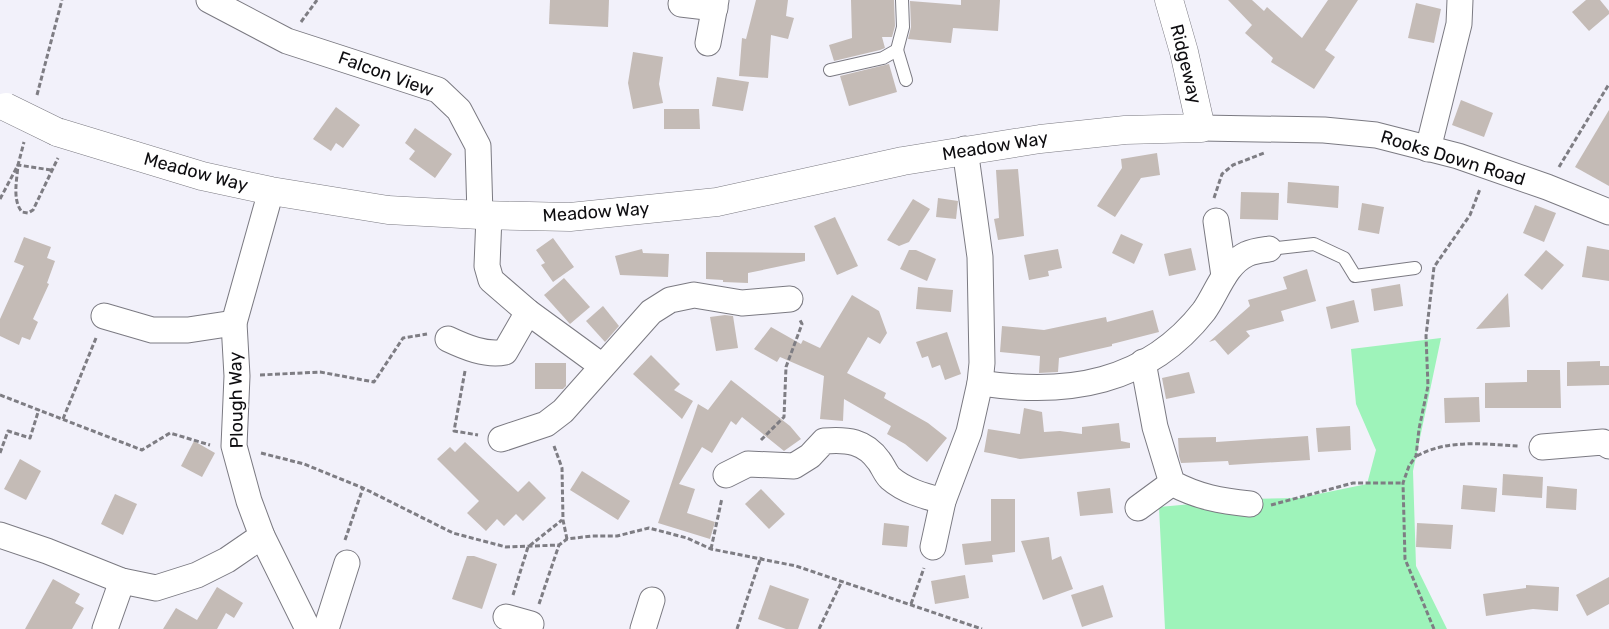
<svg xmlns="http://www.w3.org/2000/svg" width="1609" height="629" font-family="Rubik,sans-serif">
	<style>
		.green { fill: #9ef3ba }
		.building { fill: #c4bbb6 }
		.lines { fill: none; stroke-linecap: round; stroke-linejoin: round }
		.lane-casing { stroke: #7b7a82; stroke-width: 14 }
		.street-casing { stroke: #7b7a82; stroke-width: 27 }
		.secondary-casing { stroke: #7b7a82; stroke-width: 29 }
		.path { stroke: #7e7d83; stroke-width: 3; stroke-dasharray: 5 2.5; stroke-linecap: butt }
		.lane { stroke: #fff; stroke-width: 12 }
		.street { stroke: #fff; stroke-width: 25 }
		.secondary { stroke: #fff; stroke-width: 28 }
		.secondary-bridge-casing { stroke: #7b7a82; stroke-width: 29; stroke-linecap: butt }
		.secondary-bridge { stroke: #fff; stroke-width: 28 }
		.labels { text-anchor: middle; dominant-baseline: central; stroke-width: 4.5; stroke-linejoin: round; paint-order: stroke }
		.street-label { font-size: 18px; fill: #0e0d10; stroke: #fff }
	</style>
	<rect width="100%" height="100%" fill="#f2f1fa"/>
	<!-- green -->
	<polygon class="green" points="1441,338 1413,471 1416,566 1447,629 1165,629 1159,507 1247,499 1299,498 1367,484 1376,450 1356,404 1351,349"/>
	<!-- building -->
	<g class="building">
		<polygon points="550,0 609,0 608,27 549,24"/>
		<polygon points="756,0 788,0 786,16 794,18 788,39 771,35 768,78 739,76 742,38 746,39"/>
		<polygon points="851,0 894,0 895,26 892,37 882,37 885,48 880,50 834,61 829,45 852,38"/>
		<polygon points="961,0 1000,0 998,31 953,28 951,43 908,39 911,27 910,1 961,5"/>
		<polygon points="1228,0 1252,0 1264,11 1267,7 1302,38 1328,0 1358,0 1325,50 1335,57 1314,89 1271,62 1273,58 1245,33 1252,25"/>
		<polygon points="1586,0 1600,0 1609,11 1609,14 1589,31 1572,12"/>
		<polygon points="1416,3 1441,9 1434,43 1408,38"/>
		<polygon points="633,52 663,57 659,84 663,103 633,109 628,83"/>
		<polygon points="889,64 897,92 849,106 840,76"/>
		<polygon points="717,77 749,82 743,111 712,106"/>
		<polygon points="1461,100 1493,113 1484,137 1452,125"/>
		<polygon points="336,107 360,125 343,148 336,143 331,151 313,139"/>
		<polygon points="664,109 699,109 700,129 664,129"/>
		<polygon points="1609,110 1609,186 1575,167"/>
		<polygon points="415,128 452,154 435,178 409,159 415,151 405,143"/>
		<polygon points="1157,153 1160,175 1141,178 1115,217 1097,206 1122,168 1121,159"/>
		<polygon points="1018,169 1024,236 998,240 994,219 999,218 996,170"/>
		<polygon points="1288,182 1339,186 1338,208 1287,203"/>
		<polygon points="1241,192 1279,193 1278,220 1240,219"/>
		<polygon points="938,198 958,201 956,219 936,217"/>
		<polygon points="913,199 930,209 909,242 899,246 887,240"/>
		<polygon points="1362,203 1384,207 1379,234 1358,230"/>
		<polygon points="1535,205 1556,213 1544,242 1523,233"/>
		<polygon points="835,217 858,266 837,275 814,226"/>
		<polygon points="1121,234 1143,244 1134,264 1112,253"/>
		<polygon points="24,237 51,247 47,258 55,261 47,283 49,284 33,319 38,322 30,340 22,337 19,345 0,336 0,319 24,266 14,262"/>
		<polygon points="553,238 574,267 553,282 541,265 545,263 536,250"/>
		<polygon points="1587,246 1609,250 1609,281 1582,277"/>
		<polygon points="1191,248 1196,270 1169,276 1164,254"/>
		<polygon points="642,249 643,253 669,254 668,277 620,275 615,256"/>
		<polygon points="1058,249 1062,268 1048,271 1049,276 1029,280 1024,255"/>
		<polygon points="909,250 916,250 936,259 927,281 900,269"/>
		<polygon points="1546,250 1564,265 1542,290 1524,275"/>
		<polygon points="706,252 805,253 805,261 748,273 748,283 723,282 723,280 706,279"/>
		<polygon points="1307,269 1316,301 1281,311 1284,321 1246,331 1250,336 1228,355 1215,340 1209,342 1250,306 1248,300 1287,289 1283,277"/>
		<polygon points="564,278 590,307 570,324 544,295"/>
		<polygon points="1400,284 1403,306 1374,311 1371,289"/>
		<polygon points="918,287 953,290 951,312 916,309"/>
		<polygon points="1508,293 1510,327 1476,329"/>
		<polygon points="852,295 879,311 887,333 880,344 868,337 847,373 886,393 884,398 928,423 947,438 927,462 905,444 887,434 891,426 844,399 843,421 820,419 824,376 780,357 777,362 754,349 771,327 801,344 803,340 820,348"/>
		<polygon points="1354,300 1359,322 1331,329 1326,307"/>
		<polygon points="603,306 619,326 605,342 586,321"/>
		<polygon points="1153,310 1159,332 1112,344 1112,346 1059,358 1058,372 1039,373 1040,356 1000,352 1002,326 1044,330 1106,317 1107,322"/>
		<polygon points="725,315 733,316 738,348 716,351 710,317"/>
		<polygon points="947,332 961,374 945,380 940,365 932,368 928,356 922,358 916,342"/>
		<polygon points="651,355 680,384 674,390 693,401 682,419 633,374"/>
		<polygon points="1600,361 1600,366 1609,366 1609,385 1567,386 1567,362"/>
		<polygon points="535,363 566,363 566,386 563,389 535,389"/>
		<polygon points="1527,370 1560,370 1561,408 1485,408 1485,383 1527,382"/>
		<polygon points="1189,372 1195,393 1166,399 1162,378"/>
		<polygon points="731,380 790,426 801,439 784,451 742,417 736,425 731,421 712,453 702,447 679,484 695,489 687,513 715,522 710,539 658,523 698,404 708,410"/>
		<polygon points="1479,397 1480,422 1445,423 1444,398"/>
		<polygon points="1024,408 1042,412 1044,432 1060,431 1082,434 1082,427 1119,423 1121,441 1130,443 1130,448 1020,459 984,452 988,429 1020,434"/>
		<polygon points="1350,426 1351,450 1318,452 1316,428"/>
		<polygon points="1308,436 1310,460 1229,465 1228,461 1181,463 1179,456 1178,438 1216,437 1216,442"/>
		<polygon points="194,441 215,453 202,477 181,466"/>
		<polygon points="465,442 518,492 529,481 546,498 523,521 516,514 504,526 497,519 486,531 467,513 479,501 437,459 450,447 455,452"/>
		<polygon points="20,459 41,471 26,500 4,489"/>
		<polygon points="582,471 630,501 618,520 570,490"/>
		<polygon points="1503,474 1543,477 1542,498 1502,495"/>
		<polygon points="1463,485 1497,488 1495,512 1461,509"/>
		<polygon points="1547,486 1577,489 1576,510 1546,508"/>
		<polygon points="1110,488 1113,513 1080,516 1077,492"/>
		<polygon points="761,489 785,514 769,529 745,504"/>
		<polygon points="115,494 137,504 123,535 101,524"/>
		<polygon points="991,499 1015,499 1015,552 992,555 993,562 965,565 962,544 991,541"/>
		<polygon points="884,523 909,526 907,547 882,545"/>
		<polygon points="1417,523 1453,525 1451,549 1416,547"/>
		<polygon points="1049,537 1052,560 1061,556 1073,589 1043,600 1021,541"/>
		<polygon points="467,556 474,556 497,564 482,609 452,599"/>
		<polygon points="965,575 969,598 935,604 931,581"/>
		<polygon points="1609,577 1609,604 1587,616 1576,595"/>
		<polygon points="53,579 80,594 75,603 84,608 72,629 25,629"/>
		<polygon points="770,585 809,599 798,629 786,629 758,619"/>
		<polygon points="1103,585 1113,617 1082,627 1071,595"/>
		<polygon points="1526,585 1559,587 1558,611 1533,609 1486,616 1483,594 1526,588"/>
		<polygon points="217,587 243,603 234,618 226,613 217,629 163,629 176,608 197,620"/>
	</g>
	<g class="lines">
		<defs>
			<g id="lane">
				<polyline points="897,50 906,80"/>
				<polyline points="830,70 883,58 897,50 903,27 902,0"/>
				<polyline points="1269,249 1314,244 1344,258 1355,276 1415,268"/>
			</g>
			<g id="street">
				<polyline points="209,0 287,41 438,90 459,110 478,146 480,215"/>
				<polyline points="681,4 715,8"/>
				<polyline points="708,43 716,0"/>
				<polyline points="1201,128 1324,130 1376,135 1458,156 1547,187 1609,212"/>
				<polyline points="1428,149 1459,24 1460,0"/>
				<polyline points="271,191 234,323 237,376 234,446 249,501 262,536 308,629"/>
				<polyline points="489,216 487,266 491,280 528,312 602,366"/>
				<polyline points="1216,221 1224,276"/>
				<polyline points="104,316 152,330 188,330 234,323"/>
				<path d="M 448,339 C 465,347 486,356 505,352 L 528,312"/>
				<path d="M 1143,362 L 1155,427 L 1172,483 C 1198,497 1221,501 1250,504"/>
				<path d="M 980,383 C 1067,396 1147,384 1204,311 C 1217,293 1225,264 1247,254 C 1253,251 1262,250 1269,249"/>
				<polyline points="501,439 546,424 563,411 651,312 670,300 694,295 742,303 790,299"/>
				<polyline points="1542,447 1603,442 1609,446"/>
				<path d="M 726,475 L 748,464 L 794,466 L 810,456 L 824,441 C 847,439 865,441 879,461 C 883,466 885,473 890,478 C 905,491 924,496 943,501 L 969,432 L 980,383 L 982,363 L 980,257 L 965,149"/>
				<polyline points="1138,508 1172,483"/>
				<polyline points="0,535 47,551 122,581 156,588 197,575 227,560 262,536"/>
				<polyline points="933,547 943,501"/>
				<polyline points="506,617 531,624"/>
				<polyline points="105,629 122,581"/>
				<polyline points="326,629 347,563"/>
				<polyline points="643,629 652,600"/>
			</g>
			<polyline id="secondary" points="57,132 202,176 271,191 388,210 480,215 570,217 717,202 903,161 1040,139 1125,130 1201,128 1184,52 1169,0"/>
		</defs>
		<!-- lane casing -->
		<use href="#lane" class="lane-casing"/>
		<!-- street casing -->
		<use href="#street" class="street-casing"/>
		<!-- secondary casing -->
		<use href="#secondary" class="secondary-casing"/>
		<!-- path -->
		<g class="path">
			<polyline points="301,22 317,0"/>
			<polyline points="37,95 62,0"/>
			<polyline points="1559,167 1609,84"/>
			<path d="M 51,170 L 18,165 C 17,180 12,200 22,212 L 28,213 L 33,210 L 58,158"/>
			<polyline points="1214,198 1222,174 1233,165 1264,153"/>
			<polyline points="0,199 18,165 24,142"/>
			<polyline points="465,371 454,431 478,435"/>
			<polyline points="260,375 320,372 374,382 403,338 427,334"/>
			<polyline points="0,395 142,450 170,433 210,445"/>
			<polyline points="63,419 96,338"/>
			<polyline points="761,440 784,417 786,367 802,324 800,320"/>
			<polyline points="554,446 562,468 563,520 567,539"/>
			<polyline points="0,453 8,431 30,438 39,409"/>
			<polyline points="261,453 304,464 363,488 453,533 506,547 559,545 567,539 592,536 617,536 649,528 687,538 711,549 796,566 982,629"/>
			<path d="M 1417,456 C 1447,439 1485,444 1518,446"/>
			<polyline points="1271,505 1353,483 1403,483"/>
			<polyline points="345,540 363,488"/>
			<polyline points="711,549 722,498"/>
			<polyline points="513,595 528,547 562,520"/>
			<polyline points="539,604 559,545"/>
			<polyline points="911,604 924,568"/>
			<polyline points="737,629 761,557"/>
			<polyline points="819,629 841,583"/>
			<polyline points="1434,629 1405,559 1403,483 1409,466 1416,456 1419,429 1428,386 1426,336 1434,267 1470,215 1480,189"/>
		</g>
		<!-- lane -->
		<use href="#lane" class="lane"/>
		<!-- street -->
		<use href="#street" class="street"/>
		<!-- secondary -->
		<use href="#secondary" class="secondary"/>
		<defs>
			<polyline id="secondary-bridge" points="6,107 57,132"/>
		</defs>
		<!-- secondary-bridge casing -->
		<use href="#secondary-bridge" class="secondary-bridge-casing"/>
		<!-- secondary-bridge -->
		<use href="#secondary-bridge" class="secondary-bridge"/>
	</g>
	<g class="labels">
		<!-- street labels -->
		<g class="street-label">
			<text transform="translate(1186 64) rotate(76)">Ridgeway</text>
			<text transform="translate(386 74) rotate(20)">Falcon View</text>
			<text transform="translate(995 146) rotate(-9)">Meadow Way</text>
			<text transform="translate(1453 158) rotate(17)">Rooks Down Road</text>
			<text transform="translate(196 172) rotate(15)">Meadow Way</text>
			<text transform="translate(596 212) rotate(-4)">Meadow Way</text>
			<text transform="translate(236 400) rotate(-91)">Plough Way</text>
		</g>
	</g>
</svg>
